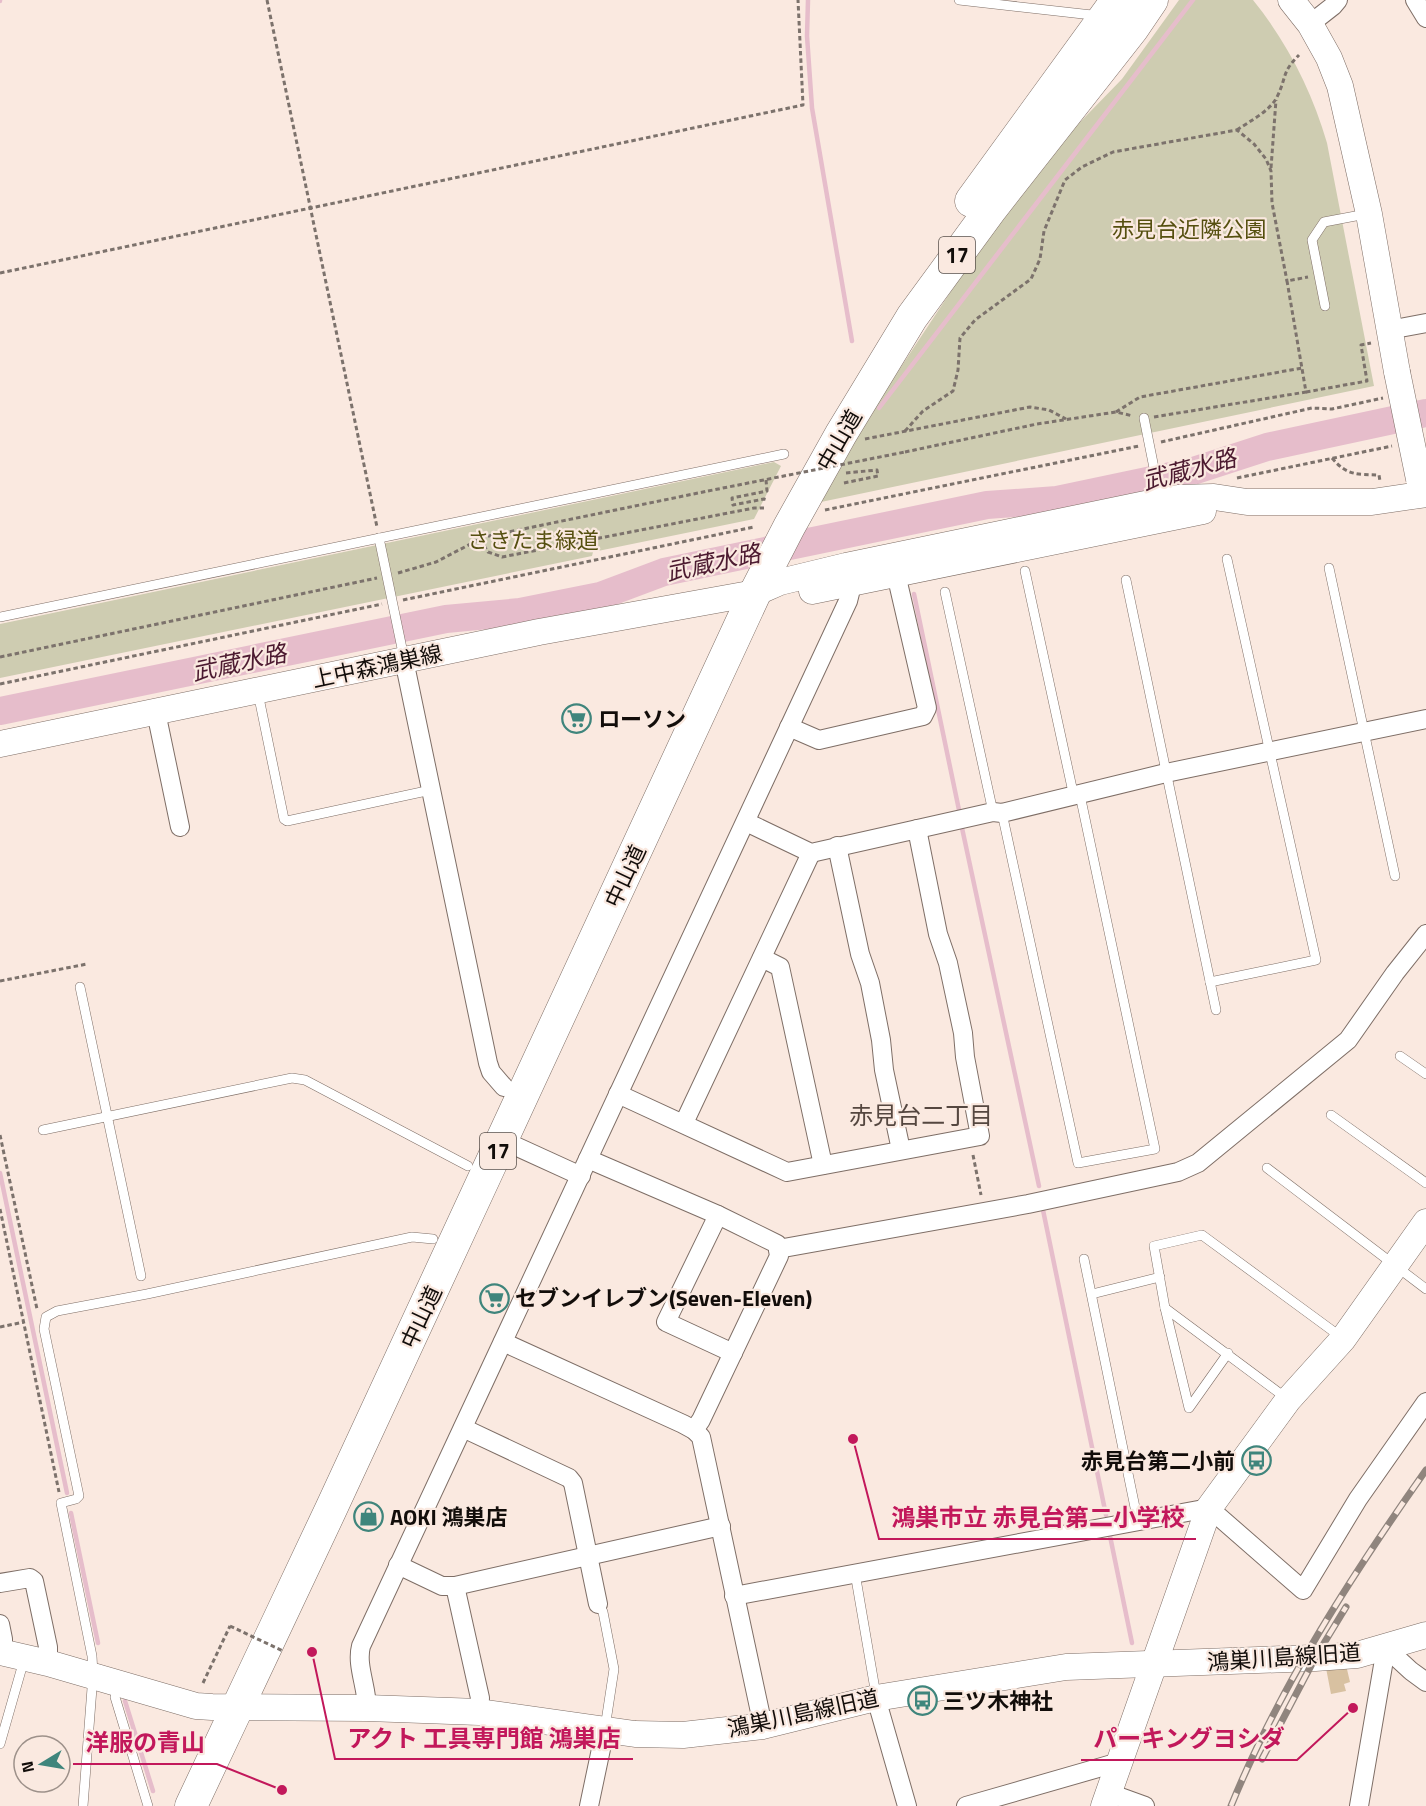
<svg xmlns="http://www.w3.org/2000/svg" width="1426" height="1806" font-family="'Titillium Web','Noto Sans JP',sans-serif">
	<style>
		.green { fill: #ceccb1 }
		.lines { fill: none; stroke-linecap: round; stroke-linejoin: round }
		.stream { stroke: #e6bdcb; stroke-width: 4.5 }
		.river { stroke: #e6bdcb; stroke-width: 28 }
		.building { fill: #d8c1a1 }
		.lane-casing { stroke: #7e6e66; stroke-width: 10 }
		.street-casing { stroke: #7e6e66; stroke-width: 20 }
		.secondary-casing { stroke: #7e6e66; stroke-width: 27 }
		.highway-casing { stroke: #7e6e66; stroke-width: 33 }
		.path { stroke: #7c726c; stroke-width: 3; stroke-dasharray: 4.5 3; stroke-linecap: butt }
		.lane { stroke: #fff; stroke-width: 9 }
		.street { stroke: #fff; stroke-width: 18 }
		.secondary { stroke: #fff; stroke-width: 26 }
		.highway { stroke: #fff; stroke-width: 32 }
		.rail-casing { stroke: #90857e; stroke-width: 7 }
		.rail { stroke: #fae9e0; stroke-width: 4.5; stroke-dasharray: 14; stroke-linecap: butt }
		.secondary-bridge-casing { stroke: #7e6e66; stroke-width: 27; stroke-linecap: butt }
		.path-bridge { stroke: #7c726c; stroke-width: 3; stroke-dasharray: 4.5 3; stroke-linecap: butt }
		.secondary-bridge { stroke: #fff; stroke-width: 26 }
		.labels { text-anchor: middle; dominant-baseline: central; stroke-width: 4.5; stroke-linejoin: round; paint-order: stroke }
		.shield { fill: #fae9e0; stroke: #584f4a; stroke-width: 1.5 }
		.shield-label { font-size: 21px; font-weight: bold; fill: #120d0a }
		.park-label { font-size: 22px; fill: #554f0f; stroke: #fae9e0 }
		.street-label { font-size: 22px; fill: #120d0a; stroke: #fae9e0 }
		.poi-label { font-size: 22px; font-weight: bold; fill: #120d0a; stroke: #fae9e0; text-anchor: start }
		.water-label { font-size: 24px; font-style: italic; fill: #4c1a30; stroke: #fae9e0 }
		.neighbourhood-label { font-size: 24px; fill: #554740; stroke: #fae9e0 }
		.leader { fill: none; stroke: #c2185b; stroke-width: 2 }
		.callout-dot { fill: #c2185b; stroke: #fae9e0; stroke-width: 2 }
		.callout-label { font-size: 24px; text-anchor: middle; font-weight: bold; fill: #c2185b; stroke: #fae9e0; stroke-width: 4.5; stroke-linejoin: round; paint-order: stroke }
	</style>
	<rect width="100%" height="100%" fill="#fae9e0"/>
	<!-- green -->
	<g class="green">
		<path d="M 1179,0 L 1253,0 C 1287,42 1312,91 1327,143 L 1374,386 L 821,502 L 856,435 L 1010,202 L 1050,153 L 1122,79 Z"/>
		<polygon points="774,462 781,466 754,519 593,552 592,556 0,678 0,624"/>
	</g>
	<g class="lines">
		<!-- stream -->
		<g class="stream">
			<polyline points="808,0 807,36 812,108 852,341"/>
			<polyline points="0,1 0,0"/>
			<polyline points="879,408 1193,0"/>
			<polyline points="914,594 959,810"/>
			<polyline points="962,828 1039,1186"/>
			<polyline points="0,1173 67,1493"/>
			<polyline points="1043,1210 1106,1515"/>
			<polyline points="71,1513 98,1643"/>
			<polyline points="1110,1536 1132,1643"/>
			<polyline points="125,1701 153,1791"/>
		</g>
		<!-- river -->
		<polyline class="river" points="0,711 446,619 520,612 600,596 664,572 987,505 1057,500 1190,472 1267,447 1426,413"/>
	</g>
	<!-- building -->
	<polygon class="building" points="1346,1665 1350,1682 1344,1684 1346,1691 1331,1694 1326,1668"/>
	<g class="lines">
		<defs>
			<g id="lane">
				<polyline points="959,0 1092,15 1097,19"/>
				<polyline points="1325,306 1312,240 1324,222 1366,214"/>
				<polyline points="1144,418 1160,498"/>
				<polyline points="379,538 404,658"/>
				<polyline points="1329,568 1395,876"/>
				<polyline points="1025,571 1074,797"/>
				<polyline points="1126,580 1216,1010"/>
				<polyline points="945,592 993,812"/>
				<polyline points="0,617 784,454"/>
				<polyline points="258,693 284,819 287,821 431,790"/>
				<polyline points="1002,813 1078,1163 1155,1149 1080,795"/>
				<polyline points="1210,982 1316,960 1227,559"/>
				<polyline points="80,987 141,1276"/>
				<polyline points="1400,1056 1426,1074"/>
				<polyline points="1331,1115 1426,1183"/>
				<polyline points="43,1130 292,1078 305,1080 468,1166"/>
				<polyline points="1267,1168 1426,1289"/>
				<polyline points="1084,1259 1138,1522"/>
				<polyline points="1092,1294 1160,1277"/>
				<polyline points="1165,1308 1286,1398"/>
				<polyline points="1228,1353 1189,1408 1165,1308 1154,1246 1202,1235 1341,1337"/>
				<polyline points="855,1573 876,1695"/>
				<polyline points="598,1604 603,1612 614,1669 605,1728"/>
				<polyline points="118,1685 115,1697 148,1806"/>
				<polyline points="0,1744 24,1660"/>
				<polyline points="83,1806 93,1675 92,1656 61,1503 76,1499 79,1496 44,1329 46,1317 57,1311 147,1294 412,1237 433,1239"/>
			</g>
			<g id="street">
				<polyline points="1415,0 1426,18"/>
				<polyline points="1310,24 1333,6 1338,0"/>
				<polyline points="1389,330 1426,323"/>
				<polyline points="404,660 488,1063 491,1072 504,1087"/>
				<polyline points="156,712 180,827"/>
				<polyline points="789,727 819,740 923,716 927,708 896,574"/>
				<polyline points="746,822 811,853 993,812 1002,813 1166,773 1426,719"/>
				<polyline points="837,846 860,954 870,983 881,1040 884,1070 901,1150"/>
				<polyline points="762,958 780,967 823,1165"/>
				<polyline points="618,1094 787,1172 980,1136 965,1057 963,1033 948,963 938,934 917,829"/>
				<polyline points="684,1123 811,853"/>
				<polyline points="502,1140 581,1176"/>
				<polyline points="588,1159 718,1215 777,1244 779,1256 701,1420 694,1430"/>
				<polyline points="718,1215 666,1322 733,1353"/>
				<polyline points="778,1249 1028,1204 1178,1172 1198,1163 1348,1040 1395,973 1426,934"/>
				<polyline points="503,1342 683,1424 694,1430 701,1437 763,1726"/>
				<polyline points="463,1428 569,1478 573,1483 598,1604"/>
				<polyline points="398,1565 442,1586 455,1586 721,1526"/>
				<polyline points="0,1583 30,1578 34,1581 48,1647 48,1663"/>
				<polyline points="455,1586 480,1698 479,1712"/>
				<polyline points="734,1596 1209,1508 1303,1590 1358,1499 1426,1402"/>
				<polyline points="0,1624 3,1639 3,1652"/>
				<polyline points="1386,1648 1411,1671 1426,1682"/>
				<polyline points="876,1698 907,1806"/>
				<path d="M 367,1708 C 367,1687 356,1665 361,1646 L 848,601 L 850,593 L 848,574"/>
				<polyline points="1109,1793 1145,1806"/>
				<polyline points="589,1806 605,1730"/>
				<polyline points="966,1806 1119,1762"/>
				<polyline points="1359,1806 1386,1648"/>
			</g>
			<g id="secondary">
				<polyline points="1291,0 1310,24 1329,58 1340,86 1369,214 1397,372"/>
				<polyline points="812,591 1203,511"/>
				<polyline points="0,744 539,632 755,593 780,582 846,566 1160,501 1178,498 1214,497 1247,502 1372,502 1426,494"/>
				<polyline points="0,1652 48,1663 196,1706 212,1707 367,1708 479,1712 635,1734 683,1735 763,1726 876,1698 1066,1667 1315,1658 1357,1655 1426,1635"/>
				<polyline points="1104,1806 1209,1508 1288,1400 1343,1339 1426,1222"/>
			</g>
			<g id="highway">
				<polyline points="971,201 1117,0"/>
				<polyline points="191,1806 331,1509 755,593 789,527 841,434 912,317 991,209 1133,28 1152,0"/>
			</g>
		</defs>
		<!-- lane casing -->
		<use href="#lane" class="lane-casing"/>
		<!-- street casing -->
		<use href="#street" class="street-casing"/>
		<!-- secondary casing -->
		<use href="#secondary" class="secondary-casing"/>
		<!-- highway casing -->
		<use href="#highway" class="highway-casing"/>
		<!-- path -->
		<g class="path">
			<polyline points="267,0 377,527"/>
			<path d="M 1237,130 C 1250,121 1270,111 1277,97 C 1287,77 1281,73 1299,55"/>
			<polyline points="1271,168 1276,100"/>
			<polyline points="0,273 803,105 798,0"/>
			<polyline points="1306,392 1367,381 1361,345 1371,343"/>
			<polyline points="1116,412 1140,397 1302,368"/>
			<polyline points="1154,417 1306,392 1287,281 1308,277"/>
			<polyline points="905,431 923,411 953,391 958,370 960,338 975,320 1031,279 1040,259 1044,231 1065,180 1082,167 1113,152 1237,130 1254,144 1266,159 1271,171 1272,203 1287,281"/>
			<polyline points="865,439 1030,407 1049,410 1066,419"/>
			<polyline points="1161,442 1312,408 1332,409 1383,398"/>
			<polyline points="905,452 1037,424 1116,412 1133,416"/>
			<path d="M 1332,458 C 1347,476 1357,474 1379,475 L 1380,481"/>
			<polyline points="1237,478 1392,446"/>
			<polyline points="766,480 767,491 732,498 733,505 764,499 768,500"/>
			<polyline points="844,483 878,476 877,470 846,473"/>
			<polyline points="825,510 1139,446"/>
			<polyline points="480,539 488,552 502,557 754,508 764,508"/>
			<polyline points="398,573 436,562 480,539 489,536 708,491"/>
			<polyline points="403,600 754,527"/>
			<polyline points="0,657 377,578"/>
			<polyline points="0,684 382,604"/>
			<polyline points="0,981 87,964"/>
			<polyline points="0,1135 37,1309"/>
			<polyline points="973,1155 981,1195"/>
			<polyline points="0,1209 59,1492"/>
			<polyline points="0,1327 24,1322"/>
			<polyline points="203,1683 230,1626"/>
		</g>
		<!-- lane -->
		<use href="#lane" class="lane"/>
		<!-- street -->
		<use href="#street" class="street"/>
		<!-- secondary -->
		<use href="#secondary" class="secondary"/>
		<!-- highway -->
		<use href="#highway" class="highway"/>
		<defs>
			<g id="rail">
				<polyline points="1262,1759 1315,1658 1346,1607"/>
				<path d="M 1231,1806 C 1280,1686 1352,1575 1426,1470"/>
			</g>
		</defs>
		<!-- rail casing -->
		<use href="#rail" class="rail-casing"/>
		<!-- rail -->
		<use href="#rail" class="rail"/>
		<defs>
			<polyline id="secondary-bridge" points="1397,372 1419,479"/>
		</defs>
		<!-- secondary-bridge casing -->
		<use href="#secondary-bridge" class="secondary-bridge-casing"/>
		<!-- path-bridge -->
		<g class="path-bridge">
			<polyline points="708,491 905,452"/>
			<polyline points="230,1626 283,1651"/>
		</g>
		<!-- secondary-bridge -->
		<use href="#secondary-bridge" class="secondary-bridge"/>
	</g>
	<!-- icons -->
	<defs>
		<symbol id="supermarket-ring" viewBox="-11 -11 22 22"><circle r="9.5" fill="#fae9e0" stroke="#3f857c" stroke-width="1.5"/><path d="M-6-5.5h2.5l.6 2H6L4.5 2H-2.5L-4.4-4H-6ZM-1.5 3.2a1.3 1.3 0 1 0 .1 0ZM3 3.2a1.3 1.3 0 1 0 .1 0Z" fill="#3f857c"/></symbol>
		<symbol id="bus-ring" viewBox="-11 -11 22 22"><circle r="9.5" fill="#fae9e0" stroke="#3f857c" stroke-width="1.5"/><path d="M-5-6H5V4H4V6H2V4H-2V6H-4V4H-5ZM-3.5-4V0h7V-4ZM-3.5 1.2v1.5H-2V1.2ZM2 1.2v1.5H3.5V1.2Z" fill="#3f857c"/></symbol>
		<symbol id="shop-ring" viewBox="-11 -11 22 22"><circle r="9.5" fill="#fae9e0" stroke="#3f857c" stroke-width="1.5"/><path d="M-5-2.5h2.3a2.7 3.5 0 0 1 5.4 0H5L5.5 6h-11ZM-1.5-2.5h3a1.5 2.3 0 0 0-3 0Z" fill="#3f857c"/></symbol>
	</defs>
	<g fill-rule="evenodd">
		<use href="#supermarket-ring" x="560" y="702" width="33" height="33"/>
		<use href="#supermarket-ring" x="478" y="1282" width="33" height="33"/>
		<use href="#bus-ring" x="1240" y="1444" width="33" height="33"/>
		<use href="#shop-ring" x="352" y="1500" width="33" height="33"/>
		<use href="#bus-ring" x="906" y="1684" width="33" height="33"/>
	</g>
	<g class="labels">
		<!-- shield labels -->
		<g class="shield">
			<rect x="939" y="237" width="36" height="36" rx="4.5"/>
			<rect x="480" y="1133" width="36" height="36" rx="4.5"/>
		</g>
		<g class="shield-label">
			<text x="957" y="255">17</text>
			<text x="498" y="1151">17</text>
		</g>
		<!-- park labels -->
		<g class="park-label">
			<text x="1189" y="229">赤見台近隣公園</text>
			<text x="533" y="540">さきたま緑道</text>
		</g>
		<!-- street labels -->
		<g class="street-label">
			<text transform="translate(839 440) rotate(-60)">中山道</text>
			<text transform="translate(377 666) rotate(-12)">上中森鴻巣線</text>
			<text transform="translate(625 876) rotate(-65)">中山道</text>
			<text transform="translate(421 1317) rotate(-65)">中山道</text>
			<text transform="translate(1284 1657) rotate(-4)">鴻巣川島線旧道</text>
			<text transform="translate(803 1713) rotate(-12)">鴻巣川島線旧道</text>
		</g>
		<!-- poi labels -->
		<g class="poi-label">
			<text x="598" y="719">ローソン</text>
			<text x="515" y="1298">セブンイレブン(Seven-Eleven)</text>
			<text x="1235" y="1461" text-anchor="end">赤見台第二小前</text>
			<text x="390" y="1517">AOKI 鴻巣店</text>
			<text x="943" y="1701">三ツ木神社</text>
		</g>
		<!-- water labels -->
		<g class="water-label">
			<text transform="translate(1189 469) rotate(-15)">武蔵水路</text>
			<text transform="translate(713 562) rotate(-12)">武蔵水路</text>
			<text transform="translate(239 662) rotate(-12)">武蔵水路</text>
		</g>
		<!-- neighbourhood labels -->
		<g class="neighbourhood-label">
			<text x="921" y="1115">赤見台二丁目</text>
		</g>
	</g>
	<!-- callouts -->
	<path class="leader" d="M853 1439L879 1539H1196M312 1652L335 1759H633M1353 1708L1297 1760H1081M282 1790L217 1764H73"/>
	<g class="callout-dot">
		<circle cx="853" cy="1439" r="6"/>
		<circle cx="312" cy="1652" r="6"/>
		<circle cx="1353" cy="1708" r="6"/>
		<circle cx="282" cy="1790" r="6"/>
	</g>
	<g class="callout-label">
		<text x="1038" y="1526">鴻巣市立 赤見台第二小学校</text>
		<text x="484" y="1747">アクト 工具専門館 鴻巣店</text>
		<text x="1189" y="1747">パーキングヨシダ</text>
		<text x="145" y="1751">洋服の青山</text>
	</g>
	<!-- north arrow -->
	<g transform="translate(42 1764) rotate(259)"><circle r="28" fill="#fae9e0" stroke="#9d918a" stroke-width="1.5"/>
	<path d="M0-4.5L10 22L0 15L-10 22Z" fill="#3f857c"/>
	<text y="-9" font-size="16" font-weight="bold" text-anchor="middle" fill="#120d0a">N</text>
	</g>
</svg>
